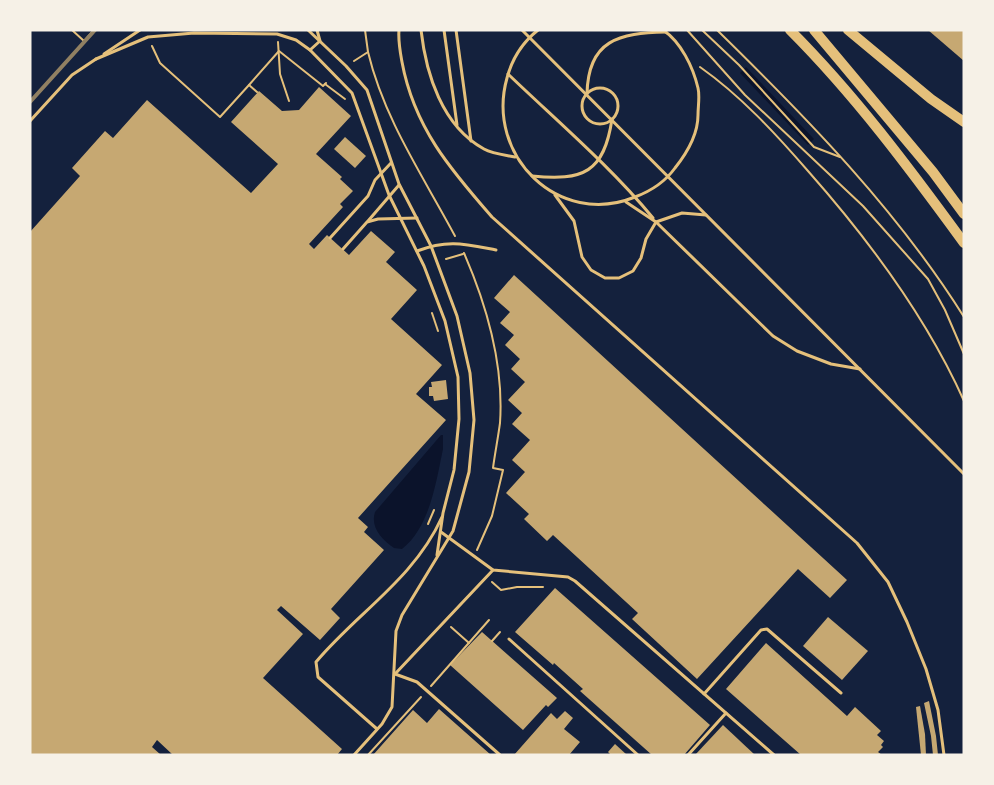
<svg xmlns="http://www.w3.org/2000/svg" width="994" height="785" font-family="'Space Grotesk',sans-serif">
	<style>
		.water { fill: #0b132b }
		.building { fill: #c6a872 }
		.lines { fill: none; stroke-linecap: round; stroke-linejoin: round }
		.path { stroke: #e5c07b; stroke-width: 2 }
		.service { stroke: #e5c07b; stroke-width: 3 }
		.motorway { stroke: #e5c07b; stroke-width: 10 }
		.rail { stroke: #918062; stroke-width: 4 }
	</style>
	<rect width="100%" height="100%" fill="#14213d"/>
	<!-- water -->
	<g class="water">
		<polygon points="746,67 814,139 808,145 740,73"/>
		<path d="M 441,435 L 443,435 L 443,449 C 436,482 430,527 402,549 L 394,548 C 382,540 370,527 375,512 Z"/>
	</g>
	<!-- building -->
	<g class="building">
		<polygon points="928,30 964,30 964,61"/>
		<polygon points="319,87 351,116 316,154 342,177 340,179 353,191 340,204 343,207 309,244 314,249 327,235 349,255 371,231 395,252 386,262 417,290 391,319 442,365 416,394 446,420 358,518 368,527 364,532 384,550 331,609 340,618 320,640 281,606 277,610 303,634 263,678 342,749 337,755 173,755 157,740 152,747 161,755 30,755 30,232 80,176 72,168 105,131 113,138 147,100 251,193 278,164 231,122 259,91 282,111 299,110"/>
		<polygon points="345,137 366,156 355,168 334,149"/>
		<polygon points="514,275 847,580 830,598 798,569 697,679 632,619 638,613 553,535 547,541 524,519 529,514 506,493 525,472 512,460 530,440 512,424 522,413 508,400 525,382 511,369 520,359 505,345 514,335 500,323 510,312 494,298"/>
		<polygon points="446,380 448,399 434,401 433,396 429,396 429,387 432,387 431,382"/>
		<polygon points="555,588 710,725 684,755 652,755 580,691 583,689 554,663 553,665 515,632"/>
		<polygon points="828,617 868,651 842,680 803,646"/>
		<polygon points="482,632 557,698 548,707 546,705 523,730 450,665"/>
		<polygon points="766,643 847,716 855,707 881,731 877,735 884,741 881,745 883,747 878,752 882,755 801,755 726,689"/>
		<polygon points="929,701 936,736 938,755 933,755 931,736 924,703"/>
		<polygon points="920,706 925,734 926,755 921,755 916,707"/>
		<polygon points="439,709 491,755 373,755 413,710 427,723"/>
		<polygon points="565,711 573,718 564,729 580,742 569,755 514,755 551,713 557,719"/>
		<polygon points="723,725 755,755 695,755"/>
		<polygon points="615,744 627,755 611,755 608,752"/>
	</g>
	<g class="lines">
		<!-- path -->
		<g class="path">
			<polyline points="72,30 84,41 94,30"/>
			<polyline points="687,30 745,95 863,206 928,279 945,310 964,354"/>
			<polyline points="702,30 739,65 814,147 840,157"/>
			<path d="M 717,30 C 807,118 897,210 964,317"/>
			<polyline points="278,42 280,74 289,101"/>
			<polyline points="152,46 160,63 220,117 249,85 257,92"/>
			<path d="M 368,52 C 384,119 423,176 455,236"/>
			<polyline points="354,61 368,52 365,30"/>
			<path d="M 700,67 C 741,96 775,133 808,171 C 869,240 926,316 964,401"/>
			<polyline points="325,84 345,99"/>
			<polyline points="249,85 279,51 323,86 326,83"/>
			<path d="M 464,253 C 487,306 504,365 500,423 C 498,438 495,453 493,468 L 503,470 L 492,516 L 477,550"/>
			<polyline points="446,259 463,254"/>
			<polyline points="432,313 438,331"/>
			<polyline points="428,524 434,510"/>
			<polyline points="492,582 501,590 517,587 543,587"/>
			<polyline points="451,627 469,643"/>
			<polyline points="492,641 500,632"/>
			<polyline points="431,686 489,620"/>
			<polyline points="368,755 421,697"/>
		</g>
		<!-- service -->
		<g class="service">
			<polyline points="308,30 346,66 367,90 399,184 431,246 457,316 470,373 474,420 469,472 453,531 402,615 396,631 392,707 382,724 354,755"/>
			<path d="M 399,30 C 398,41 400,51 402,62 C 414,127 450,169 492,217 L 857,543 L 888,582 L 907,622 L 926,669 L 938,710 L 944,755"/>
			<path d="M 421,30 C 426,74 442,126 484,149 C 493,154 505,155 515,157"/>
			<polyline points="444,30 457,125"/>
			<polyline points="456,30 471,141"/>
			<polyline points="522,30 964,474"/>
			<path d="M 538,30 C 523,42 512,59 507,78 C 485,156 559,228 635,197 C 651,191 665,182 675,168 C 687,153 698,135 698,115 C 698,106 700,96 698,88 C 693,67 681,42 663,30"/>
			<polyline points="310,50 320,41 317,30"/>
			<polyline points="104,54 140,30"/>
			<polyline points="96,59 148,37 194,33 277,34 296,40 310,50 352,93 389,195 424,266 445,321 458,377 459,419 454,470 443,513 437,555"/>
			<path d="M 508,74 C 557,121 610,166 653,218"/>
			<circle cx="600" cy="106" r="18"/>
			<path d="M 587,94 C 588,40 619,33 666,32"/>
			<polyline points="30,121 72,75 96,59"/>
			<path d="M 532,176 C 583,181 604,173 612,119"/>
			<polyline points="555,195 574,221 582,257 591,270 605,278 619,278 633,271 641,258 646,239 656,222 682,213 706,215"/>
			<polyline points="626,202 656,222 773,336 797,351 831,364 860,369"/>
			<polyline points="368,221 399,185"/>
			<polyline points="330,238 368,196 375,180 391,163"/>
			<polyline points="343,249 367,222 378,219 417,218"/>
			<path d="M 417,251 C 448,239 465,244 496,250"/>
			<polyline points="441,532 493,570 568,577 575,581 774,755"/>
			<polyline points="493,570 395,674 417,682 500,755"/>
			<polyline points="509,639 638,755"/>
			<polyline points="704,694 761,630 767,629 841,693"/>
			<path d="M 377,729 L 318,677 L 316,662 C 358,612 414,579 442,517"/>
			<polyline points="688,755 726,713"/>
		</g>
		<!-- motorway -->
		<g class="motorway">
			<path d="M 790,30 C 855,95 910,169 964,243"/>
			<polyline points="814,30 933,172 964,214"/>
			<polyline points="848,30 931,99 964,122"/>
		</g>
		<!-- rail -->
		<polyline class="rail" points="30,102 95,30"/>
	</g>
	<!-- border -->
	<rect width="994" height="785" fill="none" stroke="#f6f1e7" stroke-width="63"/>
</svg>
